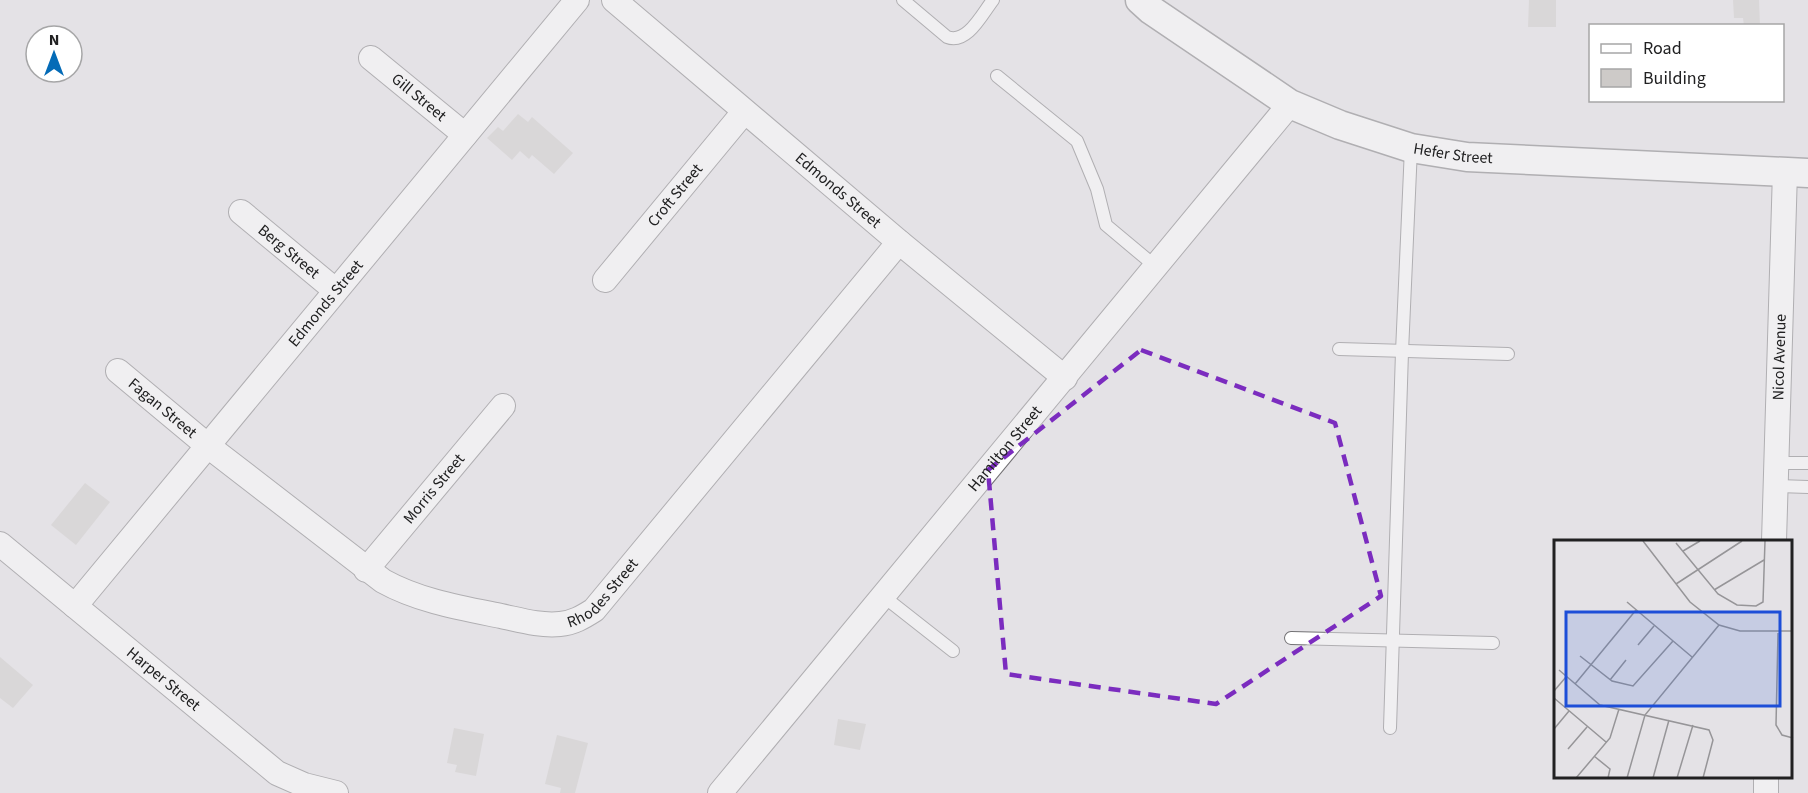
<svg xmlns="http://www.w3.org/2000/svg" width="1808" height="793" font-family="'Source Sans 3',sans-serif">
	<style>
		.building { fill: #cdcac8 }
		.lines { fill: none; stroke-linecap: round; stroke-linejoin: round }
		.service-casing { stroke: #727174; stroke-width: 14 }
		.minor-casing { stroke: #727174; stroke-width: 26 }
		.tertiary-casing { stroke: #727174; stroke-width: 31 }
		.service { stroke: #fff; stroke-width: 12 }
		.minor { stroke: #fff; stroke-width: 24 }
		.tertiary { stroke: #fff; stroke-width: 28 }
		.marked { fill: none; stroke: #7b2cbf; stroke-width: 4.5; stroke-dasharray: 12 8; stroke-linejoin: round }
		.labels { text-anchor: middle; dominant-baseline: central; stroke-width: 5; stroke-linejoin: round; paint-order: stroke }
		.street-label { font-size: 16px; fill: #212122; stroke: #fff }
		.inset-road { fill: none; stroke: #969598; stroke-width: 1.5 }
		.view { fill: #1d4ed8; fill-opacity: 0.15; stroke: #1d4ed8; stroke-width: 3 }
		.inset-edge { fill: none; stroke: #212122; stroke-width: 3 }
	</style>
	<rect width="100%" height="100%" fill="#e4e2e6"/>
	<!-- building -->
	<g class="building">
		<polygon points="1529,0 1556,0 1556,27 1528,27"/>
		<polygon points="1733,0 1759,0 1760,26 1744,26 1743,18 1734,18"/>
		<polygon points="518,114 528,122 532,117 573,153 554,174 532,155 529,159 520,151 512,160 487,138 498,127 503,131"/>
		<polygon points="85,483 110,502 76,545 51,525"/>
		<polygon points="0,657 33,685 13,708 0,698"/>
		<polygon points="838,719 866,724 860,750 834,745"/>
		<polygon points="454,728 484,734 476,776 455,772 457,765 447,763"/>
		<polygon points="557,735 588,743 575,793 560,793 561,788 545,784"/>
	</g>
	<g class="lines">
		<defs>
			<g id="service">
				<path d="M 903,0 L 947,37 C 967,45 982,14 993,0"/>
				<polyline points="997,76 1077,141 1097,189 1106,225 1155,266"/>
				<polyline points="1339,349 1508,354"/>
				<polyline points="1776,463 1808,463"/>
				<polyline points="1775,486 1808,487"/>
				<polyline points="883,596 953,651"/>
				<polyline points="1291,638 1493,643"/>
				<polyline points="1390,728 1402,352 1411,148"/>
			</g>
			<g id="minor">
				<path id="s1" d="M 614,0 L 899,242 L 1065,378"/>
				<path id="s2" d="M 371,58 L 465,135"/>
				<path id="s3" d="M 241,212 L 335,290"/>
				<path id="s4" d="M 605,280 L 744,112"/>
				<path id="s5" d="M 118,371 L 208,446 L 383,581 C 419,601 461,608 501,616 C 520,620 540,626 560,624 C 573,623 583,617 594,610 L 899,242"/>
				<path id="s6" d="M 1774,541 L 1785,171"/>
				<path id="s7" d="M 0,544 L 277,773 L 304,785 L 336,793"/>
				<path id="s8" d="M 366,570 L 503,406"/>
				<path id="s9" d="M 75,606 L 577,0"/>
				<path id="s10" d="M 720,793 L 1290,104"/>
				<polyline points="1766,793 1766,776"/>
			</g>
			<g id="tertiary">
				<path id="s11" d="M 1140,0 L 1151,10 L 1290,104 L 1340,125 L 1411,148 L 1467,157 L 1808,173"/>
			</g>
		</defs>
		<!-- service casing -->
		<use href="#service" class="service-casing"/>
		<!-- minor casing -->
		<use href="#minor" class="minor-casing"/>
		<!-- tertiary casing -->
		<use href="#tertiary" class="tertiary-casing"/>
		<!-- service -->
		<use href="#service" class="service"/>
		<!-- minor -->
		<use href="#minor" class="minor"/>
		<!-- tertiary -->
		<use href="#tertiary" class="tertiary"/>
	</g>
	<!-- marked area -->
	<path d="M0 0H1808V793H0ZM 1141,350 L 1335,423 L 1381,596 L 1216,704 L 1006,674 L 988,470 Z" fill="#e4e2e6" fill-opacity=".55" fill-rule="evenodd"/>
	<path class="marked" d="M 1141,350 L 1335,423 L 1381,596 L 1216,704 L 1006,674 L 988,470 Z"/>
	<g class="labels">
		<!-- street labels -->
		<g class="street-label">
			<text stroke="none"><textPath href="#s2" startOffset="62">Gill Street</textPath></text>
			<text stroke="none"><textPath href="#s11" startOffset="354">Hefer Street</textPath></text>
			<text stroke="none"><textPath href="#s1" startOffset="294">Edmonds Street</textPath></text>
			<text stroke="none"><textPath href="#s4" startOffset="110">Croft Street</textPath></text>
			<text stroke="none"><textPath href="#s3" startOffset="62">Berg Street</textPath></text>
			<text stroke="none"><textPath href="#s9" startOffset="393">Edmonds Street</textPath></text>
			<text stroke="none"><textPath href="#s6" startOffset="184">Nicol Avenue</textPath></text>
			<text stroke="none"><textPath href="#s5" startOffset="58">Fagan Street</textPath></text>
			<text stroke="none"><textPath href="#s10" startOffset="447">Hamilton Street</textPath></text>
			<text stroke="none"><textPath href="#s8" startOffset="106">Morris Street</textPath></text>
			<text stroke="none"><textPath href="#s5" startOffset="576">Rhodes Street</textPath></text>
			<text stroke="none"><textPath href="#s7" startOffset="212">Harper Street</textPath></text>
		</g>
	</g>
	<!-- overview -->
	<g transform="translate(1554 540)">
		<rect width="238" height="238" fill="#e4e2e6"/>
		<path class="inset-road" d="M 89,1 L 136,62 L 165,85 L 186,91 L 239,91M 122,3 L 164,54 L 183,65 L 202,66 L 209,62 L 211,1M 129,11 L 146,1M 122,44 L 188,1M 160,50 L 210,20M 73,62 L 138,117M 224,93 L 222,185 L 228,195 L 239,198M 84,105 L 100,86M 26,116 L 58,141 L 79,146 L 119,101M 5,130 L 46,165 L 155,190 L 159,200 L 149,238M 56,140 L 72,120M 21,144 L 82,70M 0,151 L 12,137M 0,158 L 52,202M 0,189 L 15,171M 14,209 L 33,187M 40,216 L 56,229 L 54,238M 22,238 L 56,198 L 65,169M 73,238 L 91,175 L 165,85M 99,238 L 115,180M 123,238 L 139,185"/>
		<path class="view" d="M 12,72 L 226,72 L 226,166 L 12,166 Z"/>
		<rect width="238" height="238" class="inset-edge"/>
	</g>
	<!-- legend -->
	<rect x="1589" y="24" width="195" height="78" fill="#ffffff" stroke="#a6a6a7" stroke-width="1.5"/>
	<rect x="1601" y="44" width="30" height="9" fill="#ffffff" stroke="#a6a6a7" stroke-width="1.5"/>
	<text x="1643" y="54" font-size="18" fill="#212122">Road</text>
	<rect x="1601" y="69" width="30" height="18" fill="#cdcac8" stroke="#a6a6a7" stroke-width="1.5"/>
	<text x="1643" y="84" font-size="18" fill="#212122">Building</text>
	<!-- north arrow -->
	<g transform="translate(54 54)"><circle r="28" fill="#ffffff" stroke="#a6a6a7" stroke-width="1.5"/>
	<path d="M0-4.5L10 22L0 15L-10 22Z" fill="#046bb7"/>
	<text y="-9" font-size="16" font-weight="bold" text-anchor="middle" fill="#212122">N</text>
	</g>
</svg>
